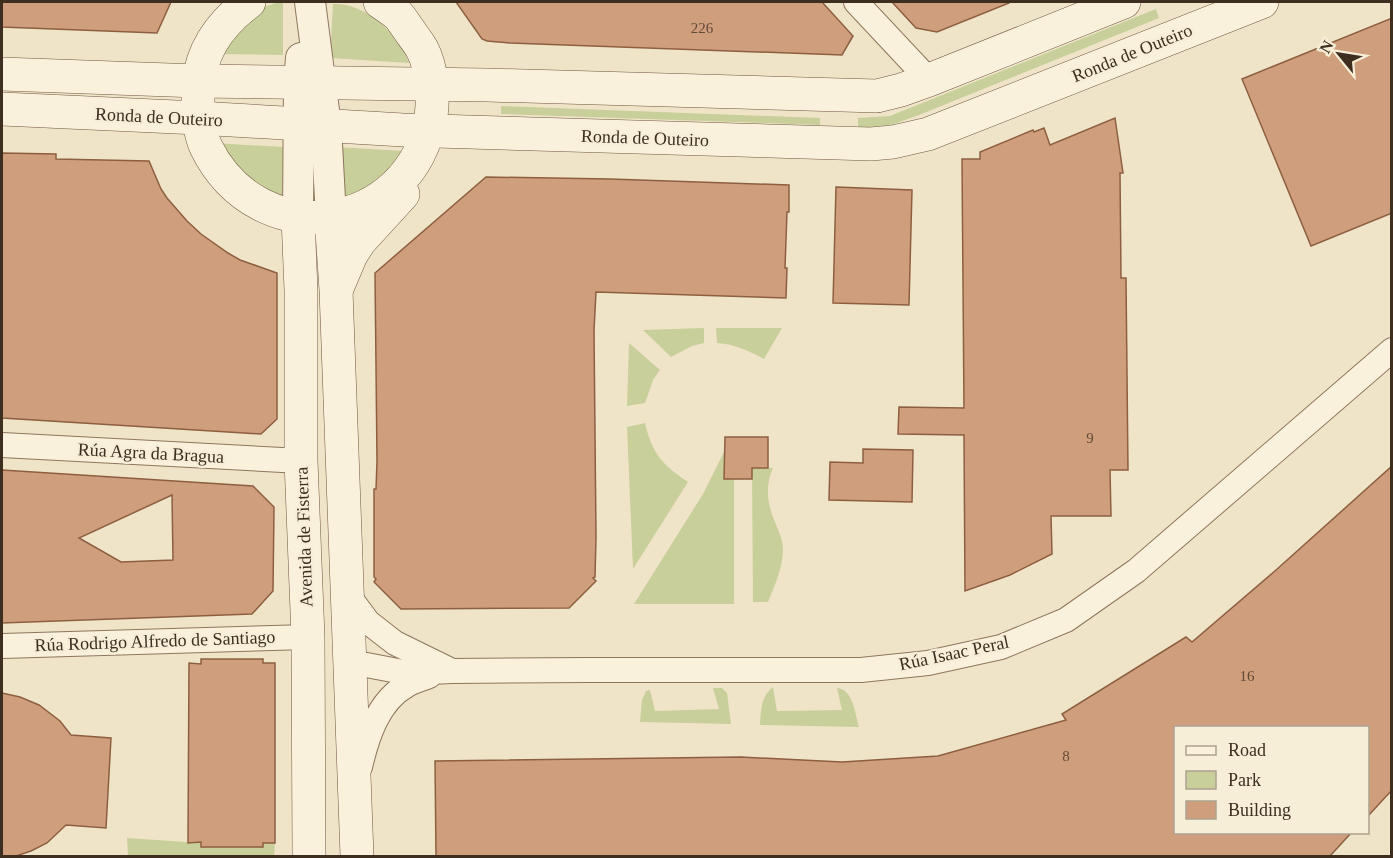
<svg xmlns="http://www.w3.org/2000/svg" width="1393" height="858" font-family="'Times New Roman',serif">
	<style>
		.green { fill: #c9cf9b }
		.building { fill: #cf9f7d; stroke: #8d5f41; stroke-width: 1.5; fill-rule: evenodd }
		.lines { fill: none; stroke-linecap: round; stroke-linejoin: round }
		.minor-casing { stroke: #8d765c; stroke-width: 26 }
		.tertiary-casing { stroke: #8d765c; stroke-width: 32 }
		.secondary-casing { stroke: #6f573f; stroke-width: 34 }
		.minor { stroke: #faf1dc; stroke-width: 24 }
		.tertiary { stroke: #faf1dc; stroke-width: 30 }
		.secondary { stroke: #faf1dc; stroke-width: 33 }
		.labels { text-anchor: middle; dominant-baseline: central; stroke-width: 5; stroke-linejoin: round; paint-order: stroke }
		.number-label { font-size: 15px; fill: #624a37 }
		.street-label { font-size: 18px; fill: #3d2e20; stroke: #f7eed8 }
	</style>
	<rect width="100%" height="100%" fill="#f0e4c8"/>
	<!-- green -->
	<g class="green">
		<polygon points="280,2 283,2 283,55 216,54 260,8"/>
		<path d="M 333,4 C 358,3 383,21 398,42 C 402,48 406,56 409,63 L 330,58 Z"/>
		<polygon points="1156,9 1159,18 919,115 891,125 858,128 858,118 890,116"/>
		<polygon points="501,106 820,118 820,125 501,114"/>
		<polygon points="212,143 284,147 282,202 257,191"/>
		<polygon points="336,147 403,151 375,184 338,203"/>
		<polygon points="704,328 704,343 692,346 671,357 643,330"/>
		<path d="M 716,328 L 782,328 L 764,359 C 749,351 735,344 717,343 Z"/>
		<polygon points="629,343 660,370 653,380 645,403 627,406"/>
		<path d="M 645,423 C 652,453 662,465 688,482 L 633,569 L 627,427 Z"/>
		<polygon points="725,450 734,451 734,604 634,604 703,494"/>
		<path d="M 752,468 L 773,468 C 765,485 767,504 775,522 C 778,530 783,539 783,549 C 783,567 775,585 768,602 L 753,602 Z"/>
		<path d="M 773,687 L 777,711 L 842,710 L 837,688 C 853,689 855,713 859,727 L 760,725 C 761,710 761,696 773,687 Z"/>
		<polygon points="713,688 722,688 727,693 731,724 640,722 642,700 646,691 650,690 655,711 719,709"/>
		<polygon points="127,838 201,843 202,847 212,847 212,843 220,847 244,847 244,843 252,843 252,847 263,847 263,843 275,843 274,856 128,856"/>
	</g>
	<!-- building -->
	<g class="building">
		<polygon points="2,2 171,2 157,33 2,27"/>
		<polygon points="456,2 822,2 853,36 842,55 510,43 487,41 482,39"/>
		<polygon points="892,2 1009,2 1009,3 937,32 916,28"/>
		<polygon points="1392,18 1392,213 1311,246 1242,79"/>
		<polygon points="1115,118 1123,173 1120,173 1121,278 1126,278 1128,470 1110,470 1111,516 1051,516 1052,554 1010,575 965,591 964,435 898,434 899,407 964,408 962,159 980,159 980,152 1033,130 1034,132 1044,128 1050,145"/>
		<polygon points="2,153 56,154 56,159 149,161 161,189 167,198 187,221 201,234 228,253 240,260 277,273 277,419 261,434 2,418"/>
		<polygon points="486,177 610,179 789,185 789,212 787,212 785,268 787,268 786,298 596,292 594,330 596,537 595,577 593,578 596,581 569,608 401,609 374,582 376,579 374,577 374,489 376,489 377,461 375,273"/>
		<polygon points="836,187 912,190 909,305 833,303"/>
		<polygon points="725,437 768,437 768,468 752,468 752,479 724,479"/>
		<polygon points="863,449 913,450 912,502 829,500 830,462 863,463"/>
		<polygon points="1392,466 1392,790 1368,816 1368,728 1176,728 1176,832 1352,832 1330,856 436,856 435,761 741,757 842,762 938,756 1066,720 1062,714 1186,637 1192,642 1276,570"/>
		<path d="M 2,470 L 253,486 L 274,507 L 273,591 L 252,614 L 2,623 ZM 172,495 L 173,560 L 121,562 L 79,538 Z"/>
		<polygon points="201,659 263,659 263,663 275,663 275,843 263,843 263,847 201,847 201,842 188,843 189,663 201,664"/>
		<polygon points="2,693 20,697 39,705 60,721 71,735 111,738 106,828 66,825 47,843 31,851 16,856 2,856"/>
	</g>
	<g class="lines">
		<defs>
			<g id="minor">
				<polyline points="856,2 929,80"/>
				<polyline points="2,445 301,461"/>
				<polyline points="348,595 368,622 395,643 450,670"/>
				<polyline points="2,646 308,637"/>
				<polyline points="351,662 408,673 452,671 584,670 861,670 928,663 1001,647 1066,620 1136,571 1392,350"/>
				<path d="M 360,767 C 367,737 378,701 407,685 C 414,681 422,679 429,676"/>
			</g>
			<g id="tertiary">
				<polyline points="310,2 326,126 331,217"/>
				<polyline points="298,217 299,82 301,58"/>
			</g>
			<g id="secondary">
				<path d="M 249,2 C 217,26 197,56 198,98 C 198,114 199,132 206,147 C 259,255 411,234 431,116 C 434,95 432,68 422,49 C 418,42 413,36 409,30 C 405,25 402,19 398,15 C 392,10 386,6 380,2"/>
				<polyline points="2,74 198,81 487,85 877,96 901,90 929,80 1124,2"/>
				<polyline points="2,109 198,118 403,130 871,144 893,142 928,134 1262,2"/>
				<polyline points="298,217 301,290 301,461 308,637 309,856"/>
				<polyline points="331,217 336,290 357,856"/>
				<polyline points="337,288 351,255 360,241 403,194"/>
			</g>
		</defs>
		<!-- minor casing -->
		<use href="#minor" class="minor-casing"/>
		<!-- tertiary casing -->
		<use href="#tertiary" class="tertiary-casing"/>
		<!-- secondary casing -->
		<use href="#secondary" class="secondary-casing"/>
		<!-- minor -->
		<use href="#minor" class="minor"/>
		<!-- tertiary -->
		<use href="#tertiary" class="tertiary"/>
		<!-- secondary -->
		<use href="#secondary" class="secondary"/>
	</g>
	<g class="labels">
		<!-- number labels -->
		<g class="number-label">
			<text x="702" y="28">226</text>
			<text x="1090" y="438">9</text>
			<text x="1247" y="676">16</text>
			<text x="1066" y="756">8</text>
		</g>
		<!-- street labels -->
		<g class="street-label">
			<text transform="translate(1132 53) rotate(-22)">Ronda de Outeiro</text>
			<text transform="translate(159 117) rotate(3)">Ronda de Outeiro</text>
			<text transform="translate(645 138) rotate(2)">Ronda de Outeiro</text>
			<text transform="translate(151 453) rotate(3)">Rúa Agra da Bragua</text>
			<text transform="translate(304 537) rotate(-92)">Avenida de Fisterra</text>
			<text transform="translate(155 641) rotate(-2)">Rúa Rodrigo Alfredo de Santiago</text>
			<text transform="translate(954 653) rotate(-12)">Rúa Isaac Peral</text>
		</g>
	</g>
	<!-- border -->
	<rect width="1393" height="858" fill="none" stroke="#3d2e20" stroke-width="6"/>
	<!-- legend -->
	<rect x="1174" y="726" width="195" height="108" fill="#f7eed8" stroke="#ada18e" stroke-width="1.5"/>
	<rect x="1186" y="746" width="30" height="9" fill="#faf1dc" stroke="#ada18e" stroke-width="1.5"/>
	<text x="1228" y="756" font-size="18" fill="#3d2e20">Road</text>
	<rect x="1186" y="771" width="30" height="18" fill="#c9cf9b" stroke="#ada18e" stroke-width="1.5"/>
	<text x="1228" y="786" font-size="18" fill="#3d2e20">Park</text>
	<rect x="1186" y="801" width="30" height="18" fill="#cf9f7d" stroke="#ada18e" stroke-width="1.5"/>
	<text x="1228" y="816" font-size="18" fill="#3d2e20">Building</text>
	<!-- north arrow -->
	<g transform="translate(1339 54) rotate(300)" stroke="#f7eed8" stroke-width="4.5" paint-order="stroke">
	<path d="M0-4.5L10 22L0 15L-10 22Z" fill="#3d2e20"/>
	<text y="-9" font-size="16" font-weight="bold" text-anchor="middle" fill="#3d2e20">N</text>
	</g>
</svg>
